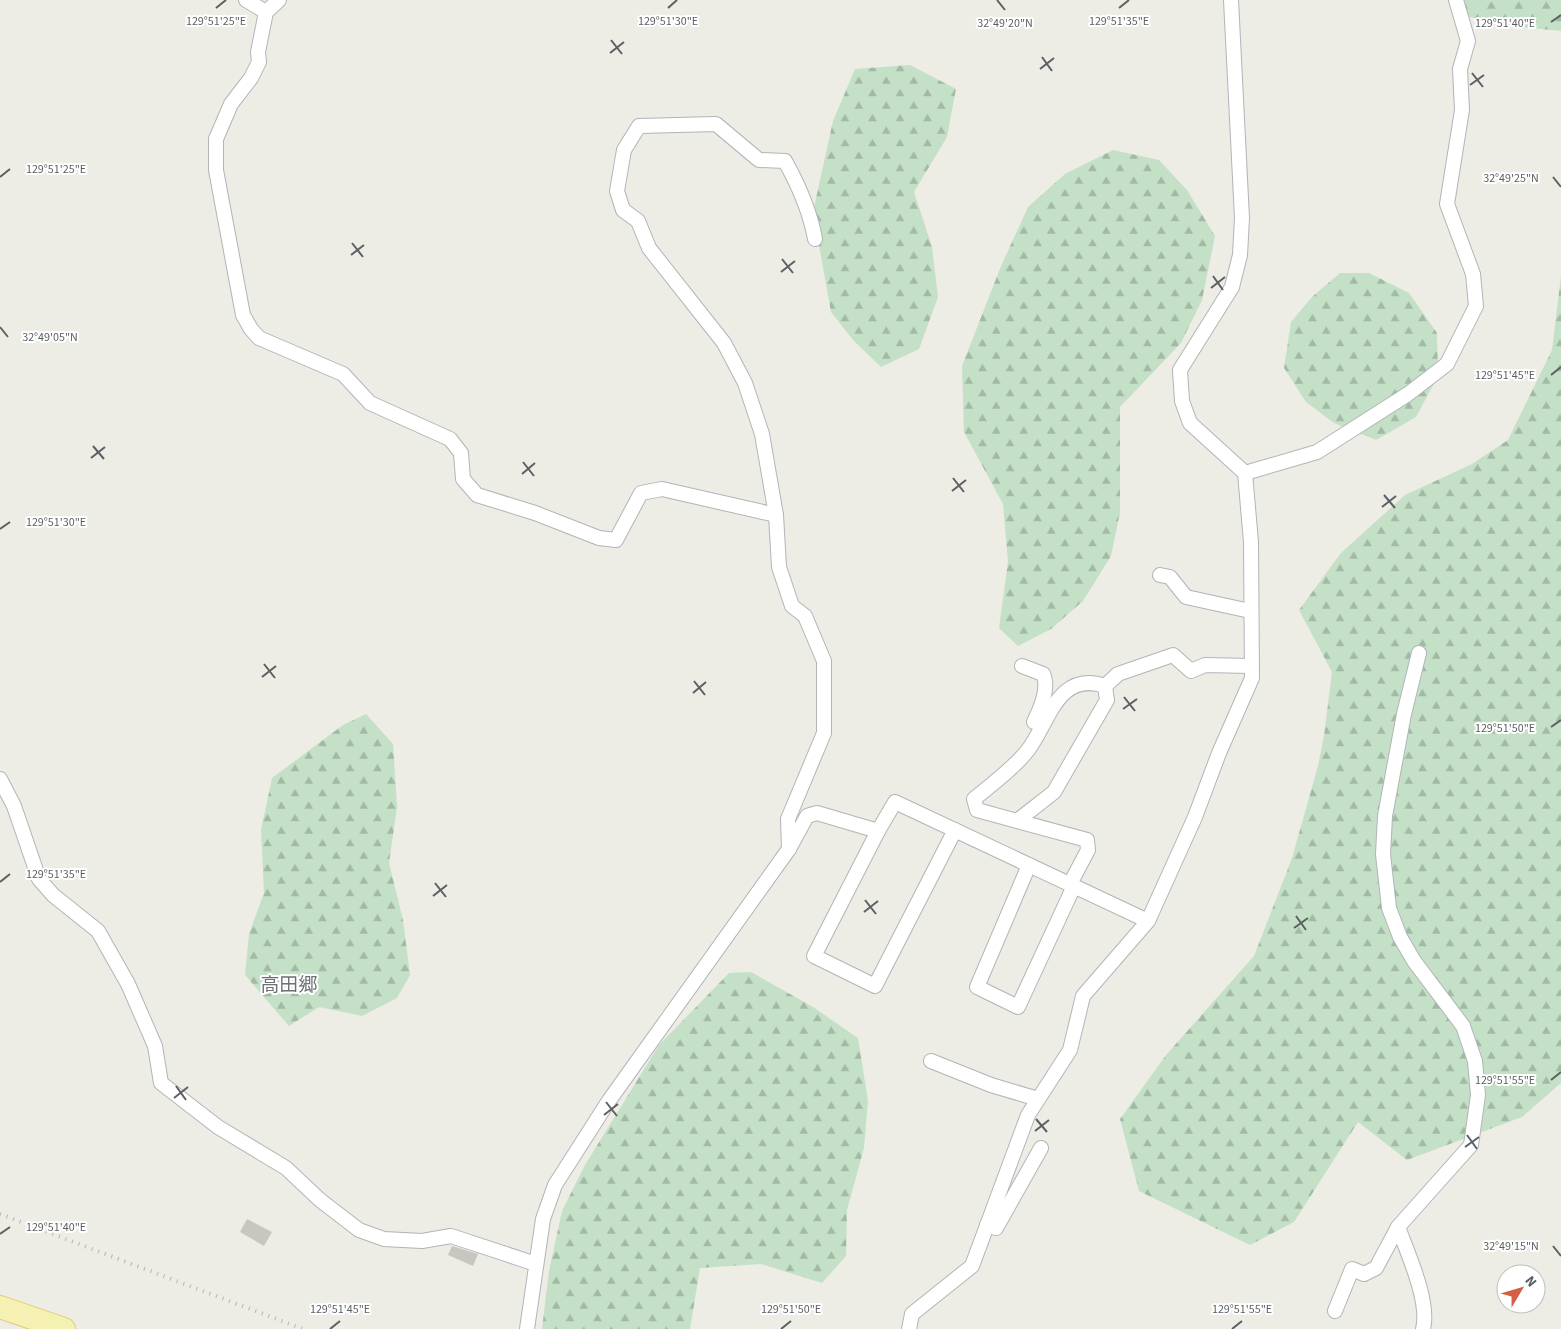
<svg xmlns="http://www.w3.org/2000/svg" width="1561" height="1329" font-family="'Source Sans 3','Noto Sans JP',sans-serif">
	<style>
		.forest { fill: url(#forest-firs) }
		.building { fill: #c8c6c1 }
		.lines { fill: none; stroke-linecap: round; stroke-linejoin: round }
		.minor-casing { stroke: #b2b4b8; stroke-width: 16 }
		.primary-casing { stroke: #dfcb6b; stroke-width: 24 }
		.minor { stroke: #fff; stroke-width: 14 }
		.primary { stroke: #f5f1b2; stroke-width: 22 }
		.rail { stroke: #b4b5b5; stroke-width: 4; stroke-dasharray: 1 6; stroke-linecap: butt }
		.ticks { fill: none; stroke: #5c5f63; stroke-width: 2 }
		.labels { text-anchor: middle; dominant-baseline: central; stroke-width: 4; stroke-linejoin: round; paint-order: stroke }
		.quarter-label { font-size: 19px; fill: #6d7075; stroke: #fff }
		.ticks-label { font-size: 12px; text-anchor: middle; fill: #5c5f63; stroke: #fff; stroke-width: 4; stroke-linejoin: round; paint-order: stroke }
	</style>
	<defs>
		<pattern id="forest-firs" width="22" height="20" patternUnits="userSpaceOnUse" patternTransform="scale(1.25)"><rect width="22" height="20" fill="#c4e1c7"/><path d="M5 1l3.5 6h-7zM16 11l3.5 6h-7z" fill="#a2baa5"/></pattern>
	</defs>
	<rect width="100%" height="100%" fill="#edece5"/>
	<!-- forest -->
	<g class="forest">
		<polygon points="1447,0 1561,0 1561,31 1510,26 1466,16"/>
		<polygon points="910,65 956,89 947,137 914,192 932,247 938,297 919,349 881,367 853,340 831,312 813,212 833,121 855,69"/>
		<polygon points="1113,150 1159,160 1187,190 1215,236 1202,300 1181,343 1120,407 1120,512 1111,556 1083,601 1051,629 1018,646 999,628 1008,562 1003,504 964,432 962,366 1001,266 1028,207 1065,174"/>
		<polygon points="1340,273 1369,273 1409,293 1437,333 1438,376 1416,417 1376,440 1334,423 1306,402 1284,368 1291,322 1312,297"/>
		<polygon points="1561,276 1561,1083 1522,1117 1407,1160 1358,1122 1294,1222 1250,1245 1139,1191 1120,1119 1166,1055 1254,956 1292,858 1318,766 1324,736 1332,672 1299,610 1341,553 1405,495 1472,464 1508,440 1552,350"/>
		<polygon points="366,714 393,744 397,807 389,863 403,920 410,975 397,998 362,1016 319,1007 289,1026 245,975 249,934 264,893 261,830 272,778 343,725"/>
		<polygon points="751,972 813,1007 858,1038 868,1101 864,1148 847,1210 846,1256 822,1283 761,1264 700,1268 690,1329 542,1329 549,1271 562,1211 585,1165 659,1045 729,973"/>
	</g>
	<!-- building -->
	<g class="building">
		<polygon points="247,1219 272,1232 264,1246 240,1232"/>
		<polygon points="452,1246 478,1254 473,1266 448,1255"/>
	</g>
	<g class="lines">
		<defs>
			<g id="minor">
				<polyline points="246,0 266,12"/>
				<polyline points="279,0 266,12 258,52 259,62 251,78 231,104 216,139 216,170 243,315 251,329 259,338 343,374 370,403 450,439 461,453 463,479 477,495 535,513 599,538 616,540 641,493 662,489 776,515"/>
				<polyline points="1245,473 1317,452 1408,394 1447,364 1476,306 1473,274 1447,204 1462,110 1460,69 1468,41 1456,0"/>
				<polyline points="1160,575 1170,577 1186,597 1250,611"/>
				<path d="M 1419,653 L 1404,714 L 1385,816 L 1383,854 L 1389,908 L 1400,937 L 1414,961 L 1463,1026 L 1475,1061 L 1478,1095 L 1471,1145 L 1398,1227 C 1408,1254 1430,1302 1423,1329"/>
				<path d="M 1022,666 L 1043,674 C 1050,688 1040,710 1034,722"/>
				<polyline points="1105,686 1118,674 1173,655 1191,671 1205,665 1251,666"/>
				<polyline points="0,779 14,806 39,879 53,895 98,931 128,984 155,1046 161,1083 218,1127 286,1168 320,1200 359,1230 384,1239 422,1241 451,1236 536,1264"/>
				<path d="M 1017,821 L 1054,792 L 1107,700 L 1105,686 C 1058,670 1049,722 1028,750 C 1014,768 992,784 974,799 L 977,810 L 1087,840 L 1088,850 L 1070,884"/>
				<polyline points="878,831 814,956 875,986 955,830"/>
				<path d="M 789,849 L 788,819 L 824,733 L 824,661 L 805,616 L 792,606 L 779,567 L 776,515 L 762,434 L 745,383 L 724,343 L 649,248 L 638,221 L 623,210 L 617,191 L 624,150 L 639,126 L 716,124 L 759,160 L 785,161 C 799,186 810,211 815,239"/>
				<polyline points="1029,865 977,987 1018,1007 1074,886"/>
				<polyline points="931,1061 991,1085 1038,1099"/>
				<polyline points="987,1225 996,1228 1041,1148"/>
				<polyline points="1335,1311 1352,1269 1364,1274 1376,1268 1398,1227"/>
				<polyline points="527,1329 543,1219 555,1185 608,1102 789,849 807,816 817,813 878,831 895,802 1148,921"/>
				<polyline points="909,1329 912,1314 972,1266 1028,1115 1070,1050 1083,996 1148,921 1195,817 1219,753 1252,678 1251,542 1245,473 1190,423 1182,401 1180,370 1232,287 1240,255 1242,218 1231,0"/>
			</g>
			<polyline id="primary" points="0,1307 64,1329"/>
		</defs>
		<!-- minor casing -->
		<use href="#minor" class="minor-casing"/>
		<!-- primary casing -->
		<use href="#primary" class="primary-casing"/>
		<!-- minor -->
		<use href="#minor" class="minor"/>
		<!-- primary -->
		<use href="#primary" class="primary"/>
		<!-- rail -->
		<polyline class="rail" points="0,1214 303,1329"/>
	</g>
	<!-- ticks -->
	<path class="ticks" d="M 997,0 L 1005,10M 216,8 L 226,0M 668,8 L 677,0M 1119,8 L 1129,0M 1551,22 L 1561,15M 611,40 L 622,54M 610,53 L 624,42M 1042,57 L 1052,71M 1040,69 L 1054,58M 1472,73 L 1483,87M 1470,85 L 1484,75M 0,177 L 10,169M 1553,177 L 1561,187M 352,243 L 363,257M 351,255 L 364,245M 782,259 L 793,273M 781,272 L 795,261M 1213,276 L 1223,290M 1211,288 L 1225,277M 0,327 L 8,337M 1551,375 L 1561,367M 93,446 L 104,459M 91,458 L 105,447M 523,462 L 534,476M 522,474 L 535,463M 953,478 L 964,492M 952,491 L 966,480M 1384,495 L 1395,508M 1382,507 L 1396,496M 0,529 L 10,522M 264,664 L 275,678M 262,677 L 276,666M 694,681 L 705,695M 693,693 L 706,682M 1124,697 L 1135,711M 1123,709 L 1137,699M 1551,727 L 1561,720M 0,882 L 10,874M 435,883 L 446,897M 433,896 L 447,885M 865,900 L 876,914M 864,912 L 878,901M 1296,916 L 1306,930M 1294,928 L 1308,918M 1551,1080 L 1561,1072M 176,1086 L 186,1100M 174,1098 L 188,1087M 606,1102 L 617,1116M 604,1115 L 618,1104M 1036,1119 L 1047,1132M 1035,1131 L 1049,1120M 1467,1135 L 1477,1149M 1465,1147 L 1479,1137M 0,1234 L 10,1227M 1553,1246 L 1561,1256M 330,1329 L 340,1321M 781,1329 L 791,1321M 1232,1329 L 1242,1321"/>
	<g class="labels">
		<!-- quarter labels -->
		<g class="quarter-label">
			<text x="289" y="985">高田郷</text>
		</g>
	</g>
	<g class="ticks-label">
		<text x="216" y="25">129°51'25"E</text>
		<text x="668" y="25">129°51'30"E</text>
		<text x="1119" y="25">129°51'35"E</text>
		<text x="1005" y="27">32°49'20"N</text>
		<text x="1505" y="27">129°51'40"E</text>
		<text x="56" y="173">129°51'25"E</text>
		<text x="1511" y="182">32°49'25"N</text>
		<text x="50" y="341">32°49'05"N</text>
		<text x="1505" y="379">129°51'45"E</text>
		<text x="56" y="526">129°51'30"E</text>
		<text x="1505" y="732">129°51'50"E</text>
		<text x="56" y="878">129°51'35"E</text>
		<text x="1505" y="1084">129°51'55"E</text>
		<text x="56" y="1231">129°51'40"E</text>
		<text x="1511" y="1250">32°49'15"N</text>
		<text x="340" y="1313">129°51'45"E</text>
		<text x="791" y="1313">129°51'50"E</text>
		<text x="1242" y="1313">129°51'55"E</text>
	</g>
	<!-- north arrow -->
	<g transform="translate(1521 1289) rotate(52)"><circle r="24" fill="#ffffff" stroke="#bebfc1"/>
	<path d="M0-4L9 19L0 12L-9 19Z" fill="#d35f44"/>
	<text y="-8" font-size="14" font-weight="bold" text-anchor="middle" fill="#5c5f63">N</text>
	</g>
</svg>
